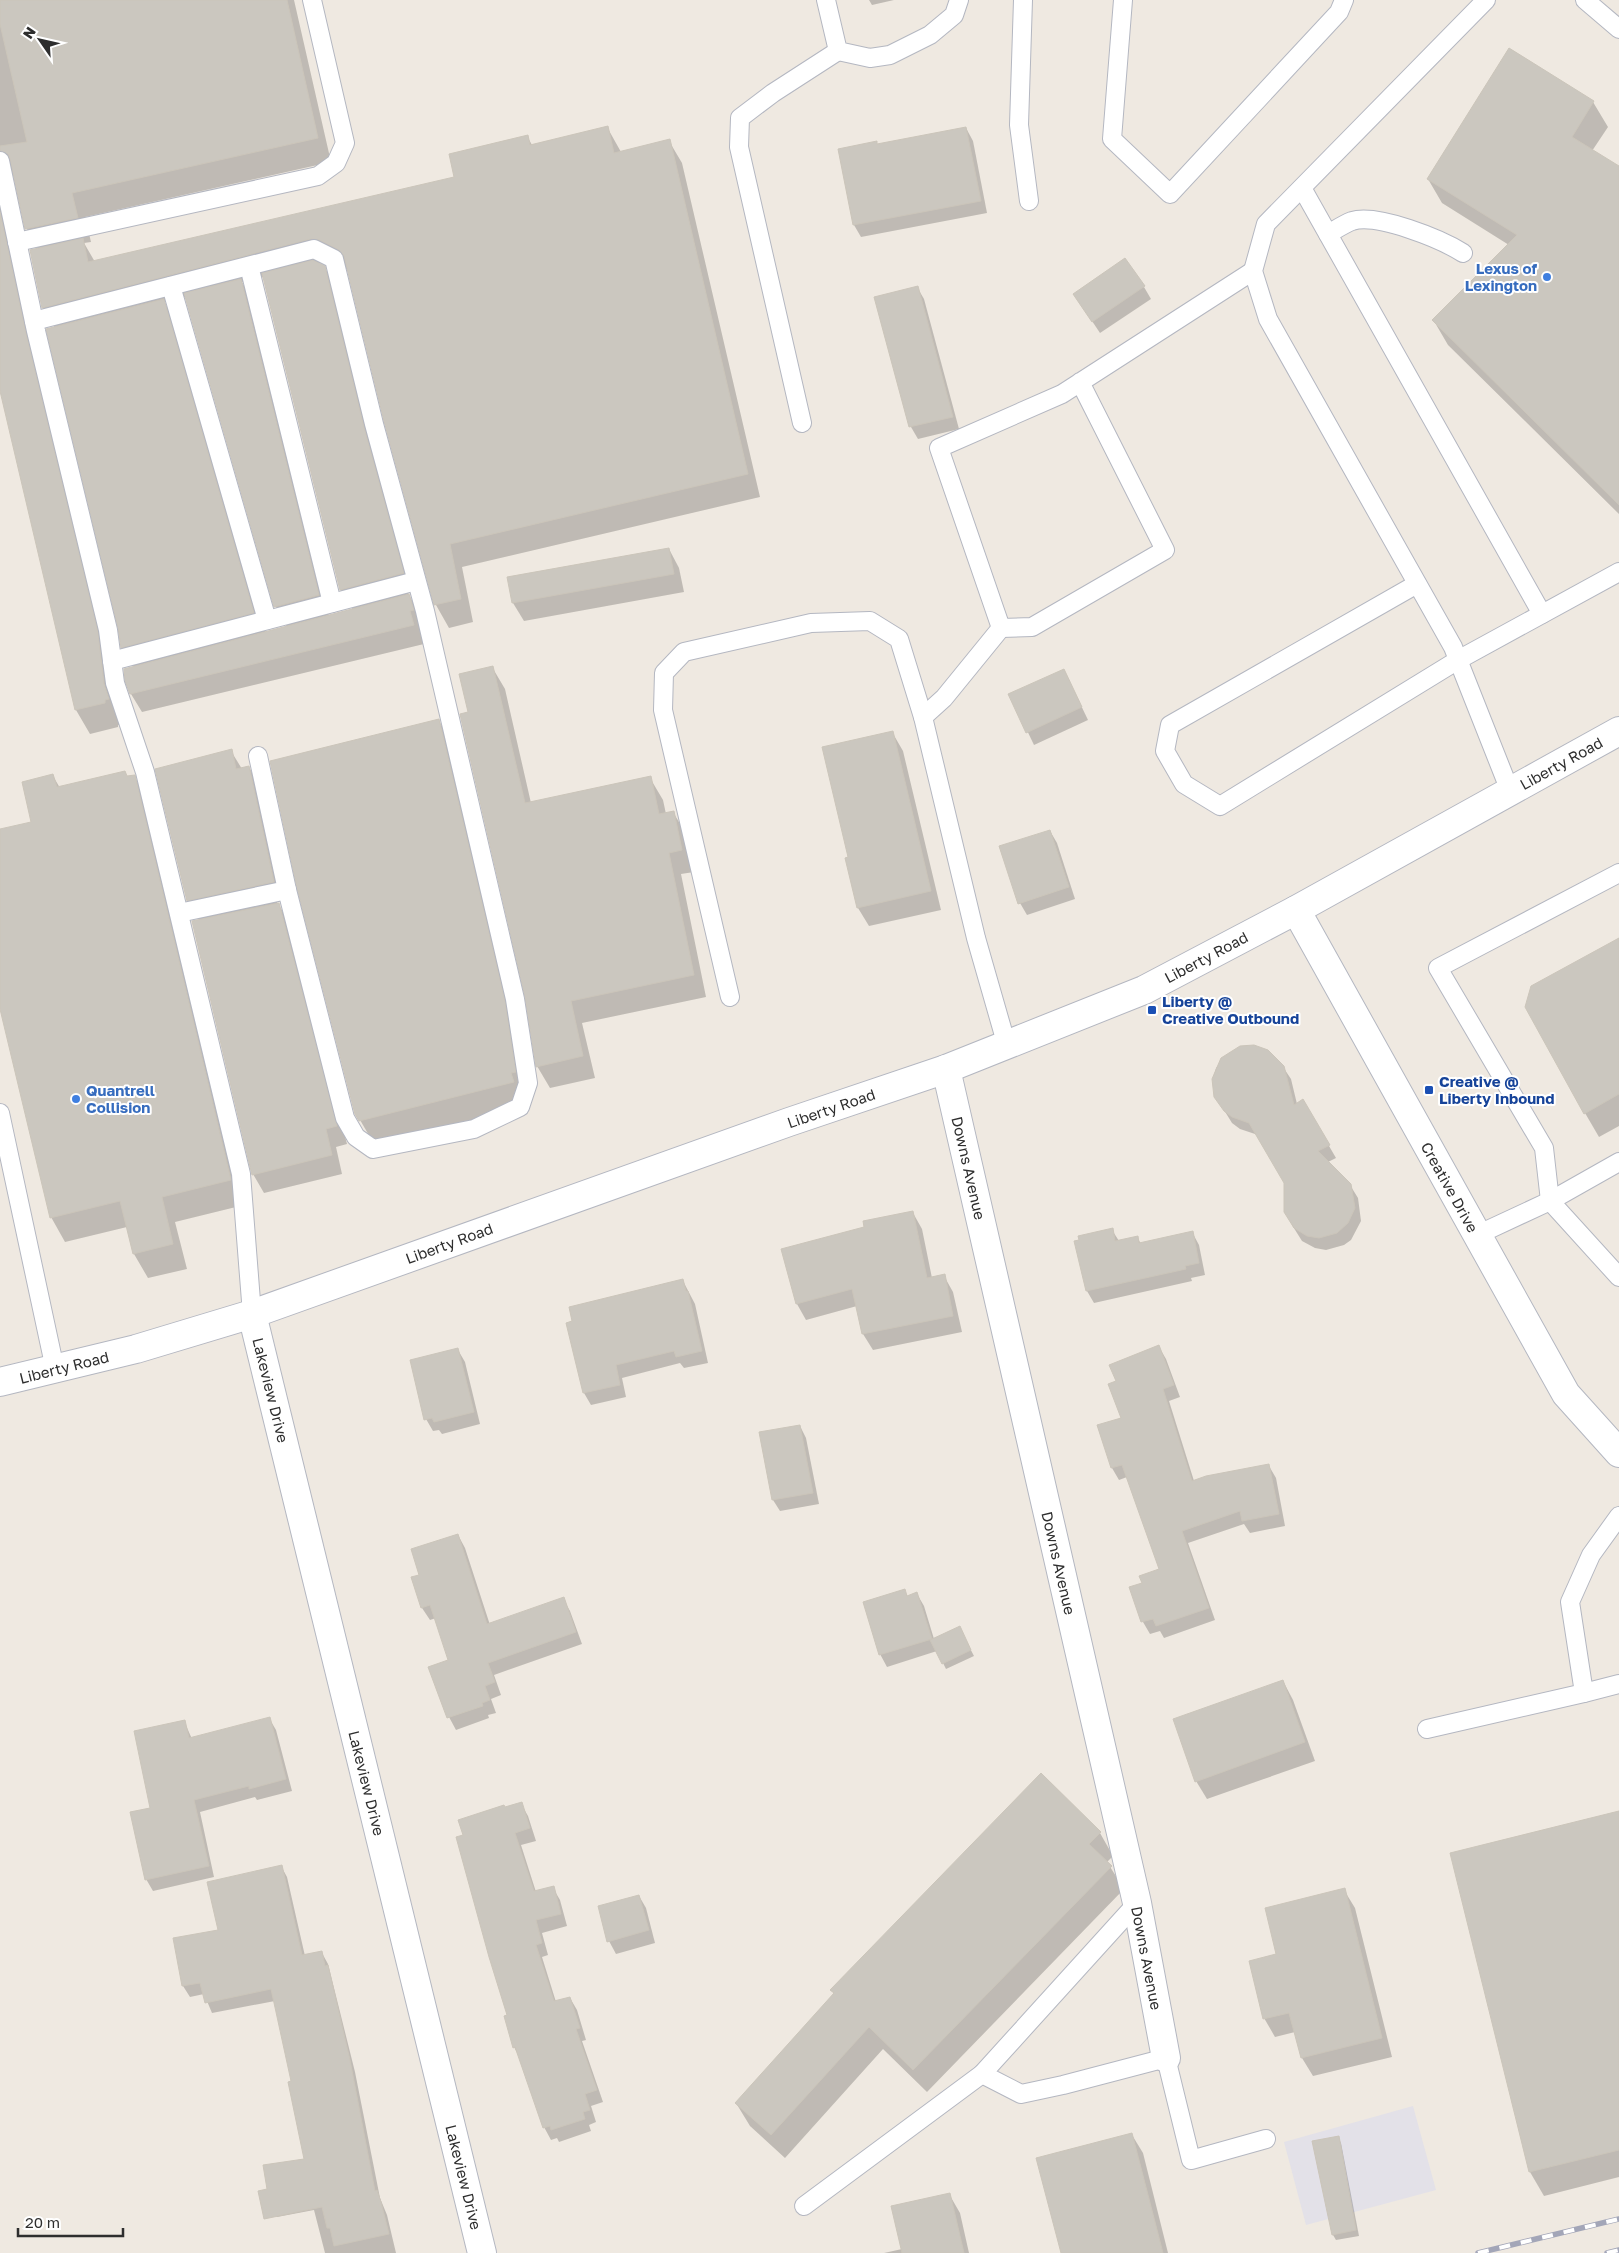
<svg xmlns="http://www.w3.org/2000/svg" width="1619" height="2253" font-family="'Golos Text',sans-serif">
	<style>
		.industrial { fill: #e3e1e8 }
		.shadow { fill: #0003; fill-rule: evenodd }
		.building { fill: #cbc7bf; stroke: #cbc5ba }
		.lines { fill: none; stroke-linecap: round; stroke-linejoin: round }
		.service-casing { stroke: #b4b7c1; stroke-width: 20 }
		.minor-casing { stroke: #b4b7c1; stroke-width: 30 }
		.secondary-casing { stroke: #b4b7c1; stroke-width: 30 }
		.service { stroke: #fff; stroke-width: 18 }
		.minor { stroke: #fff; stroke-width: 28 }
		.secondary { stroke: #fff; stroke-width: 28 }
		.rail-casing { stroke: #a3a6b8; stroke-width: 5.5 }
		.rail { stroke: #fff; stroke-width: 4; stroke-dasharray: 11; stroke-linecap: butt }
		.shop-dot { fill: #3f7fe0; stroke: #fff; stroke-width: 2 }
		.transit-dot { fill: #1a4fb4; stroke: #fff; stroke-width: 2 }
		.labels { text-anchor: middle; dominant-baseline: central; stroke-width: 4; stroke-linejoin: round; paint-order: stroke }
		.shop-label { font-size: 15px; font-weight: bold; fill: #366cbe; stroke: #fff; text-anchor: end }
		.street-label { font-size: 15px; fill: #2e2e2e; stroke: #fff }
		.transit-label { font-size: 15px; font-weight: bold; fill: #164399; stroke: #fff; text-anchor: start }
	</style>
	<rect width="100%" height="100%" fill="#efe9e1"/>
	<!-- industrial -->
	<polygon class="industrial" points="1413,2106 1436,2190 1306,2225 1284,2142"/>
	<!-- shadow -->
	<g class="shadow">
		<path d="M 0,0 L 294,0 L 331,162 L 85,217 L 91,242 L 84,243 L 95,262 L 456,178 L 527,136 L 532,145 L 607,127 L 621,152 L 669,141 L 682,163 L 760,497 L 462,567 L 473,622 L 449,628 L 436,605 L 386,421 L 348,270 L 333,262 L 316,263 L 324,267 L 335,286 L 413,592 L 408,593 L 419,614 L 423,629 L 420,629 L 424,644 L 142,712 L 131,694 L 127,680 L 134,667 L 122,647 L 55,328 L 43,308 L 38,249 L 27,229 L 15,175 L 12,174 L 3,182 L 122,724 L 118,725 L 118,727 L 90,734 L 76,710 L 0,385 ZM 264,277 L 341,590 L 353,610 L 329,616 L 251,299 L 242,282 ZM 186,297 L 276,607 L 287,627 L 266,633 L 177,324 L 164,302 Z"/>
		<polygon points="869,0 894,0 872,5"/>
		<polygon points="1510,49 1593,102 1608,127 1592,151 1619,168 1619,514 1448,345 1434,321 1509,245 1442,203 1428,179"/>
		<polygon points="966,128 973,141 987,213 861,237 854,225"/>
		<polygon points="917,287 924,299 959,429 918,439 911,427"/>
		<polygon points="1144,287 1151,299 1100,333 1082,306"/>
		<polygon points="669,549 679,568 684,592 524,621 513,603 509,578"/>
		<polygon points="492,667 505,689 531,803 650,778 663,800 666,814 673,812 686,834 694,872 681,874 706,997 582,1023 595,1078 550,1088 537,1066 527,996 469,713"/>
		<polygon points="1064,670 1088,720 1034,745 1010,695"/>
		<polygon points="439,721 453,745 518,1027 527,1107 374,1144 356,1113"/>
		<polygon points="892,732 903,751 941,910 869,926 858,908 847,859 849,858"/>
		<polygon points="231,751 242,769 249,767 259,786 284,900 277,902 289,922 347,1144 336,1147 342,1174 264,1193 253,1174 200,921 188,900"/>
		<polygon points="53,776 60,788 134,776 148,801 244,1201 236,1207 175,1222 187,1269 148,1278 134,1254 127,1227 65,1242 51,1217 0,1003 0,831 33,823"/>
		<polygon points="1050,831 1057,843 1075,899 1027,915 1020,903"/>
		<polygon points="1619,939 1619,1126 1599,1137 1585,1113"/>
		<polygon points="1241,1047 1283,1067 1291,1079 1297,1104 1303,1101 1336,1158 1328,1162 1350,1185 1358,1198 1361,1221 1351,1240 1344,1245 1326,1250 1315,1248 1302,1241 1292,1225 1285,1183 1258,1135 1240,1129 1232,1123 1216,1097 1213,1079 1216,1068 1228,1054"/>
		<polygon points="913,1213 922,1229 932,1278 944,1276 953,1292 962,1332 873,1350 863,1334 857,1306 806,1320 797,1304"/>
		<polygon points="1112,1230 1119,1241 1137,1237 1141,1244 1192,1232 1199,1245 1205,1275 1191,1278 1192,1281 1094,1303 1087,1291 1076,1242"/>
		<polygon points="683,1281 695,1304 708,1363 684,1368 680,1363 622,1378 626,1397 591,1405 584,1393"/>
		<polygon points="1159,1347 1166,1359 1180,1397 1169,1401 1194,1481 1269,1466 1276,1478 1285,1526 1250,1533 1244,1524 1188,1543 1215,1620 1164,1638 1160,1631 1150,1634 1143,1622 1131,1588 1143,1584 1160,1570 1127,1477 1119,1480 1112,1468 1098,1426 1122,1418 1117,1381"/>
		<polygon points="458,1350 465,1362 480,1424 442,1434 439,1430 433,1431 426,1419"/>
		<polygon points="800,1426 806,1438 819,1504 780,1511 773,1500 761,1434"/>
		<polygon points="458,1535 465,1548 490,1625 563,1599 570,1611 582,1644 494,1675 501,1695 491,1699 496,1713 488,1715 489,1718 456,1730 449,1717 449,1661 436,1618 430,1620 422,1608 413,1578 421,1575"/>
		<polygon points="904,1591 908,1597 917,1594 924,1606 934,1639 962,1633 974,1656 946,1669 937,1651 887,1667 880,1654"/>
		<polygon points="1283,1681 1293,1700 1315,1761 1207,1799 1196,1781"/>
		<polygon points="269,1718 276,1730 292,1791 257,1800 255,1797 200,1812 214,1877 153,1891 146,1879 152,1809 184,1721 192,1739"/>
		<polygon points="521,1804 528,1816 536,1841 521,1845 536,1892 553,1888 560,1900 567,1926 542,1933 548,1955 542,1957 556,2002 570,1998 577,2010 586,2040 582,2041 603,2102 591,2106 596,2122 589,2125 591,2131 559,2142 557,2138 551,2140 544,2127 521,2060 514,2047 509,2016 464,1836 505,1809"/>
		<polygon points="1619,1813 1619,2177 1544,2196 1530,2172"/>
		<polygon points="1100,1833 1113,1856 1107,1862 1124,1889 927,2092 883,2049 785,2158 750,2126 736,2103 834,1994 832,1990"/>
		<polygon points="281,1866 287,1877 305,1956 322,1953 328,1964 355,2072 380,2198 387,2215 396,2253 325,2253 314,2210 277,2217 271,2206 305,2160 293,2082 275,2001 212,2013 204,1994 190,1997 183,1986 174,1939 220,1931"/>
		<polygon points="1344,1890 1355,1908 1392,2057 1313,2076 1302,2058 1295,2032 1275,2037 1264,2018 1278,1955"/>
		<polygon points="639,1896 646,1908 655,1943 616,1954 609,1941"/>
		<polygon points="1132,2135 1143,2153 1168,2253 1062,2253"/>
		<polygon points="1338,2137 1341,2143 1359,2236 1336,2240 1333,2235"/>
		<polygon points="949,2194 960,2213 969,2253 884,2253 902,2249"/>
	</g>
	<!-- building -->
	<g class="building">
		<polygon points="0,0 287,0 318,138 72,193 78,218 25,229 10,159 8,154 0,151 0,146 27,142 0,24"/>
		<polygon points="1509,48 1594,101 1572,137 1619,166 1619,505 1432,320 1517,235 1427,179"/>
		<polygon points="608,126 614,153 670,139 748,474 450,544 461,599 434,605 384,421 344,256 339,250 319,240 311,239 42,308 30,250 83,238 88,262 454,177 449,154 528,135 530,145"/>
		<polygon points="966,127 981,201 853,225 838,149 877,141 877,144"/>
		<polygon points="0,212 26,333 98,632 104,684 109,699 105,700 105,703 75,710 0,391"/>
		<polygon points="1125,258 1145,286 1092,322 1073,294"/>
		<polygon points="313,260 325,266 364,427 404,573 340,590 262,273"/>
		<polygon points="241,279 319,595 274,607 184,293"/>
		<polygon points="918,286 953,417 909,427 874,297"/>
		<polygon points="164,299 254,613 121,648 118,628 46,329"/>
		<polygon points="669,548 674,574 512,603 507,577"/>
		<polygon points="409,594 414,610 410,611 414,625 130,694 125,681 124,669"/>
		<polygon points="493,666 525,803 651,776 659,814 674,811 682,850 669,853 694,975 571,1001 583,1056 536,1067 525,997 460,714 468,712 459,674"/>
		<polygon points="1064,669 1082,707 1026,733 1008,694"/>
		<polygon points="439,719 505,1001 516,1072 511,1073 514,1082 359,1121 355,1114 297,888 270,761"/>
		<polygon points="893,731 931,891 857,908 845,858 848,857 822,747"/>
		<polygon points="232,749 236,769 249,766 274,882 187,901 155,769"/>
		<polygon points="125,771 127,776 135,775 231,1180 162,1197 173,1244 133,1254 120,1201 50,1218 0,1009 0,829 31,822 22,782 53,774 57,787"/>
		<polygon points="1050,830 1069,887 1018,904 999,846"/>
		<polygon points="279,903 337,1126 326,1129 332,1155 252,1175 192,921"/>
		<polygon points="1619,938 1619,1094 1584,1114 1525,1007 1531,986"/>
		<polygon points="1254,1045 1268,1050 1284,1066 1294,1105 1303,1099 1330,1145 1318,1151 1351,1184 1355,1208 1348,1223 1337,1233 1319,1238 1307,1236 1294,1228 1284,1212 1284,1183 1249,1123 1232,1117 1224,1111 1214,1097 1212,1079 1221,1058 1240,1046"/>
		<polygon points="913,1211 927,1278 945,1274 953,1316 862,1334 852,1289 796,1304 781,1249 864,1227 863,1221"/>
		<polygon points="1113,1228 1115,1241 1138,1236 1139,1243 1193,1231 1199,1263 1185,1266 1186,1269 1086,1291 1074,1241 1079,1240 1078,1236"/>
		<polygon points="683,1279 686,1291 688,1291 702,1351 676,1357 674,1351 616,1365 620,1385 583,1393 566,1323 572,1321 569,1307"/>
		<polygon points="1159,1345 1174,1385 1163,1389 1192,1481 1206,1476 1269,1464 1279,1514 1242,1521 1240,1511 1182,1531 1209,1608 1156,1626 1153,1619 1141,1622 1129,1587 1142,1583 1139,1576 1159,1569 1122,1465 1111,1468 1097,1425 1121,1418 1108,1384 1116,1381 1109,1365"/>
		<polygon points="458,1348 474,1412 434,1422 432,1418 424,1420 410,1360"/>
		<polygon points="800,1425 813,1493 772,1500 759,1432"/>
		<polygon points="458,1534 487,1624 564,1597 576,1632 488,1663 495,1682 485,1686 490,1700 482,1703 483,1706 447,1718 428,1667 448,1660 430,1605 421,1608 411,1577 419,1575 411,1549"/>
		<polygon points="905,1589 907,1596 917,1592 932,1639 879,1655 863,1602"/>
		<polygon points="960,1626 971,1650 942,1664 930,1640"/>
		<polygon points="1283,1680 1305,1742 1195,1782 1173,1719"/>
		<polygon points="270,1717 286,1779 249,1789 249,1786 194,1800 209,1866 145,1880 130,1812 150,1808 134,1731 185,1720 189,1738"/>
		<polygon points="1041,1773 1101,1832 1089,1844 1112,1866 913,2070 869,2027 771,2135 735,2103 834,1993 830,1990"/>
		<polygon points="522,1802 530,1828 515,1833 534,1891 554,1886 561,1914 536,1920 542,1943 536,1945 554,2001 570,1997 580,2028 576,2029 597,2090 585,2094 590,2110 583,2112 585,2119 551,2130 550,2126 543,2128 515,2047 513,2048 504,2016 507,2015 489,1957 456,1837 463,1835 458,1820 504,1805 505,1807"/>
		<polygon points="1619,1811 1619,2150 1529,2172 1450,1853"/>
		<polygon points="282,1865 302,1955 322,1951 325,1966 328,1965 350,2060 375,2191 377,2190 381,2202 389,2234 334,2246 330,2228 327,2228 322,2207 264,2219 258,2191 267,2189 263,2165 304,2159 288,2082 291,2081 271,1989 205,2003 200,1983 182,1986 173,1938 218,1930 207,1882"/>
		<polygon points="1345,1888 1382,2038 1301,2058 1289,2013 1263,2019 1249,1961 1276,1954 1265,1908"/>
		<polygon points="639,1895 649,1930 607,1942 598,1906"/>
		<polygon points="1132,2133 1163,2253 1061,2253 1036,2158"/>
		<polygon points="1339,2136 1356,2230 1332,2235 1312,2141"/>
		<polygon points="950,2193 964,2253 902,2253 891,2206"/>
	</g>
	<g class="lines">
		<defs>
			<g id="service">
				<polyline points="826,0 838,51 870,58 890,55 930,35 954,15 959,0"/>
				<polyline points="1023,0 1019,125 1029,201"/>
				<polyline points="1123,0 1112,139 1170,194 1339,12 1344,0"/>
				<polyline points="1486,0 1266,224 1253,271 1268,319 1453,647 1510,791"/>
				<polyline points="1585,0 1619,29"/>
				<polyline points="0,161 36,331 108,630 115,683 145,772 241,1174 252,1314"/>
				<polyline points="1302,188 1542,614"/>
				<path d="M 1328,234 C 1335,230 1344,224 1352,221 C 1377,213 1441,239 1463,253"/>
				<polyline points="17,242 318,176 336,163 345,143 312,0"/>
				<polyline points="249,266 332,603"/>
				<polyline points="171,286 267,620"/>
				<polyline points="34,321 314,249 334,259 374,424 425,611 515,999 528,1083 520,1107 474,1129 373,1149 356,1137 345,1118 287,890"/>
				<polyline points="1080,382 1165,550 1032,627 1001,628 939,448 1062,394 1253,271"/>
				<polyline points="802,423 739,147 740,118 773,93 838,51"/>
				<polyline points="1417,584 1170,725 1165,751 1184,784 1220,806 1458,660 1619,572"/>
				<polyline points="112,661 416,581"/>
				<polyline points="923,717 944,698 1001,628"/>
				<polyline points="1619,873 1438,968 1544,1148 1550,1201 1619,1277"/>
				<polyline points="179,913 287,890 258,756"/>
				<polyline points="730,997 663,710 664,673 684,652 811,623 870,621 899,639 923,717 976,938 1007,1046"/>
				<polyline points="0,1113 55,1369"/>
				<polyline points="1477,1235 1550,1201 1619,1162"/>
				<polyline points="1619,1516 1591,1555 1570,1602 1584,1693 1619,1684"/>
				<polyline points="1427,1729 1584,1693"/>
				<polyline points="1137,1903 982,2074 1021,2094 1063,2085 1166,2058 1191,2160 1266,2139"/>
				<polyline points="804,2206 982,2074"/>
			</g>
			<g id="minor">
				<polyline points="1296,910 1566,1394 1619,1453"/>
				<polyline points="946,1069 1137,1903 1166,2058"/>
				<polyline points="252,1314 482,2253"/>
			</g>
			<polyline id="secondary" points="0,1382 136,1349 252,1314 789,1122 946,1069 1144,990 1296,910 1619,731"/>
		</defs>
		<!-- service casing -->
		<use href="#service" class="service-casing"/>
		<!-- minor casing -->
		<use href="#minor" class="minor-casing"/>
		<!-- secondary casing -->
		<use href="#secondary" class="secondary-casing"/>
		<!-- service -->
		<use href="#service" class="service"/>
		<!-- minor -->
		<use href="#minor" class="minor"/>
		<!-- secondary -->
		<use href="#secondary" class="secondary"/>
		<defs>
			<g id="rail">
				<polyline points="1478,2253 1619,2219"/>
				<polyline points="1607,2253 1619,2250"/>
			</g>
		</defs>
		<!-- rail casing -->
		<use href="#rail" class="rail-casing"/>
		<!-- rail -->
		<use href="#rail" class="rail"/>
	</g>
	<!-- markers -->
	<g class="shop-dot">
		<circle cx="1547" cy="277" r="5"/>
		<circle cx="76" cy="1099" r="5"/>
	</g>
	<g class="transit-dot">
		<rect x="1147" y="1005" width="10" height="10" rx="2.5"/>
		<rect x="1424" y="1085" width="10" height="10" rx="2.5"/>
	</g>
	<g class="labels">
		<!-- shop labels -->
		<g class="shop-label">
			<text x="1537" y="268">Lexus of<tspan x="1537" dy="17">Lexington</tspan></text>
			<text x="86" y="1090" text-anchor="start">Quantrell<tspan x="86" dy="17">Collision</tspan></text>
		</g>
		<!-- street labels -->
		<g class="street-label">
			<text transform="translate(1561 763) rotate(-29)">Liberty Road</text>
			<text transform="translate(1206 957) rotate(-28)">Liberty Road</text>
			<text transform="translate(831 1108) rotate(-19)">Liberty Road</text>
			<text transform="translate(969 1168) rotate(77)">Downs Avenue</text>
			<text transform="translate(1450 1187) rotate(61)">Creative Drive</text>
			<text transform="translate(449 1243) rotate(-20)">Liberty Road</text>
			<text transform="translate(64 1367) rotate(-14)">Liberty Road</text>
			<text transform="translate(271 1390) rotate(76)">Lakeview Drive</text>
			<text transform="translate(1059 1563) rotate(77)">Downs Avenue</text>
			<text transform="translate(367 1783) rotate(76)">Lakeview Drive</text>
			<text transform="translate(1147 1958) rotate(79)">Downs Avenue</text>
			<text transform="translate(464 2177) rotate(76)">Lakeview Drive</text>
		</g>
		<!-- transit labels -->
		<g class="transit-label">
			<text x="1162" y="1001">Liberty @<tspan x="1162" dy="17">Creative Outbound</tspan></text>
			<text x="1439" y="1081">Creative @<tspan x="1439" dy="17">Liberty Inbound</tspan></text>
		</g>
	</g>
	<!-- north arrow -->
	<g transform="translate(40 40) rotate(304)" stroke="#ffffff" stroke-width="4" paint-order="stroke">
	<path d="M0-4L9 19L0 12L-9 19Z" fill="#2e2e2e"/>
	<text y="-8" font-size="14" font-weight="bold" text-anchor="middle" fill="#2e2e2e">N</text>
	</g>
	<!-- scale -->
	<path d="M18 2228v8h105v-8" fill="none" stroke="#2e2e2e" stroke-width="2.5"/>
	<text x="25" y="2228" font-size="15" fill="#2e2e2e" stroke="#ffffff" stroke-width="4" paint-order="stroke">20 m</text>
</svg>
